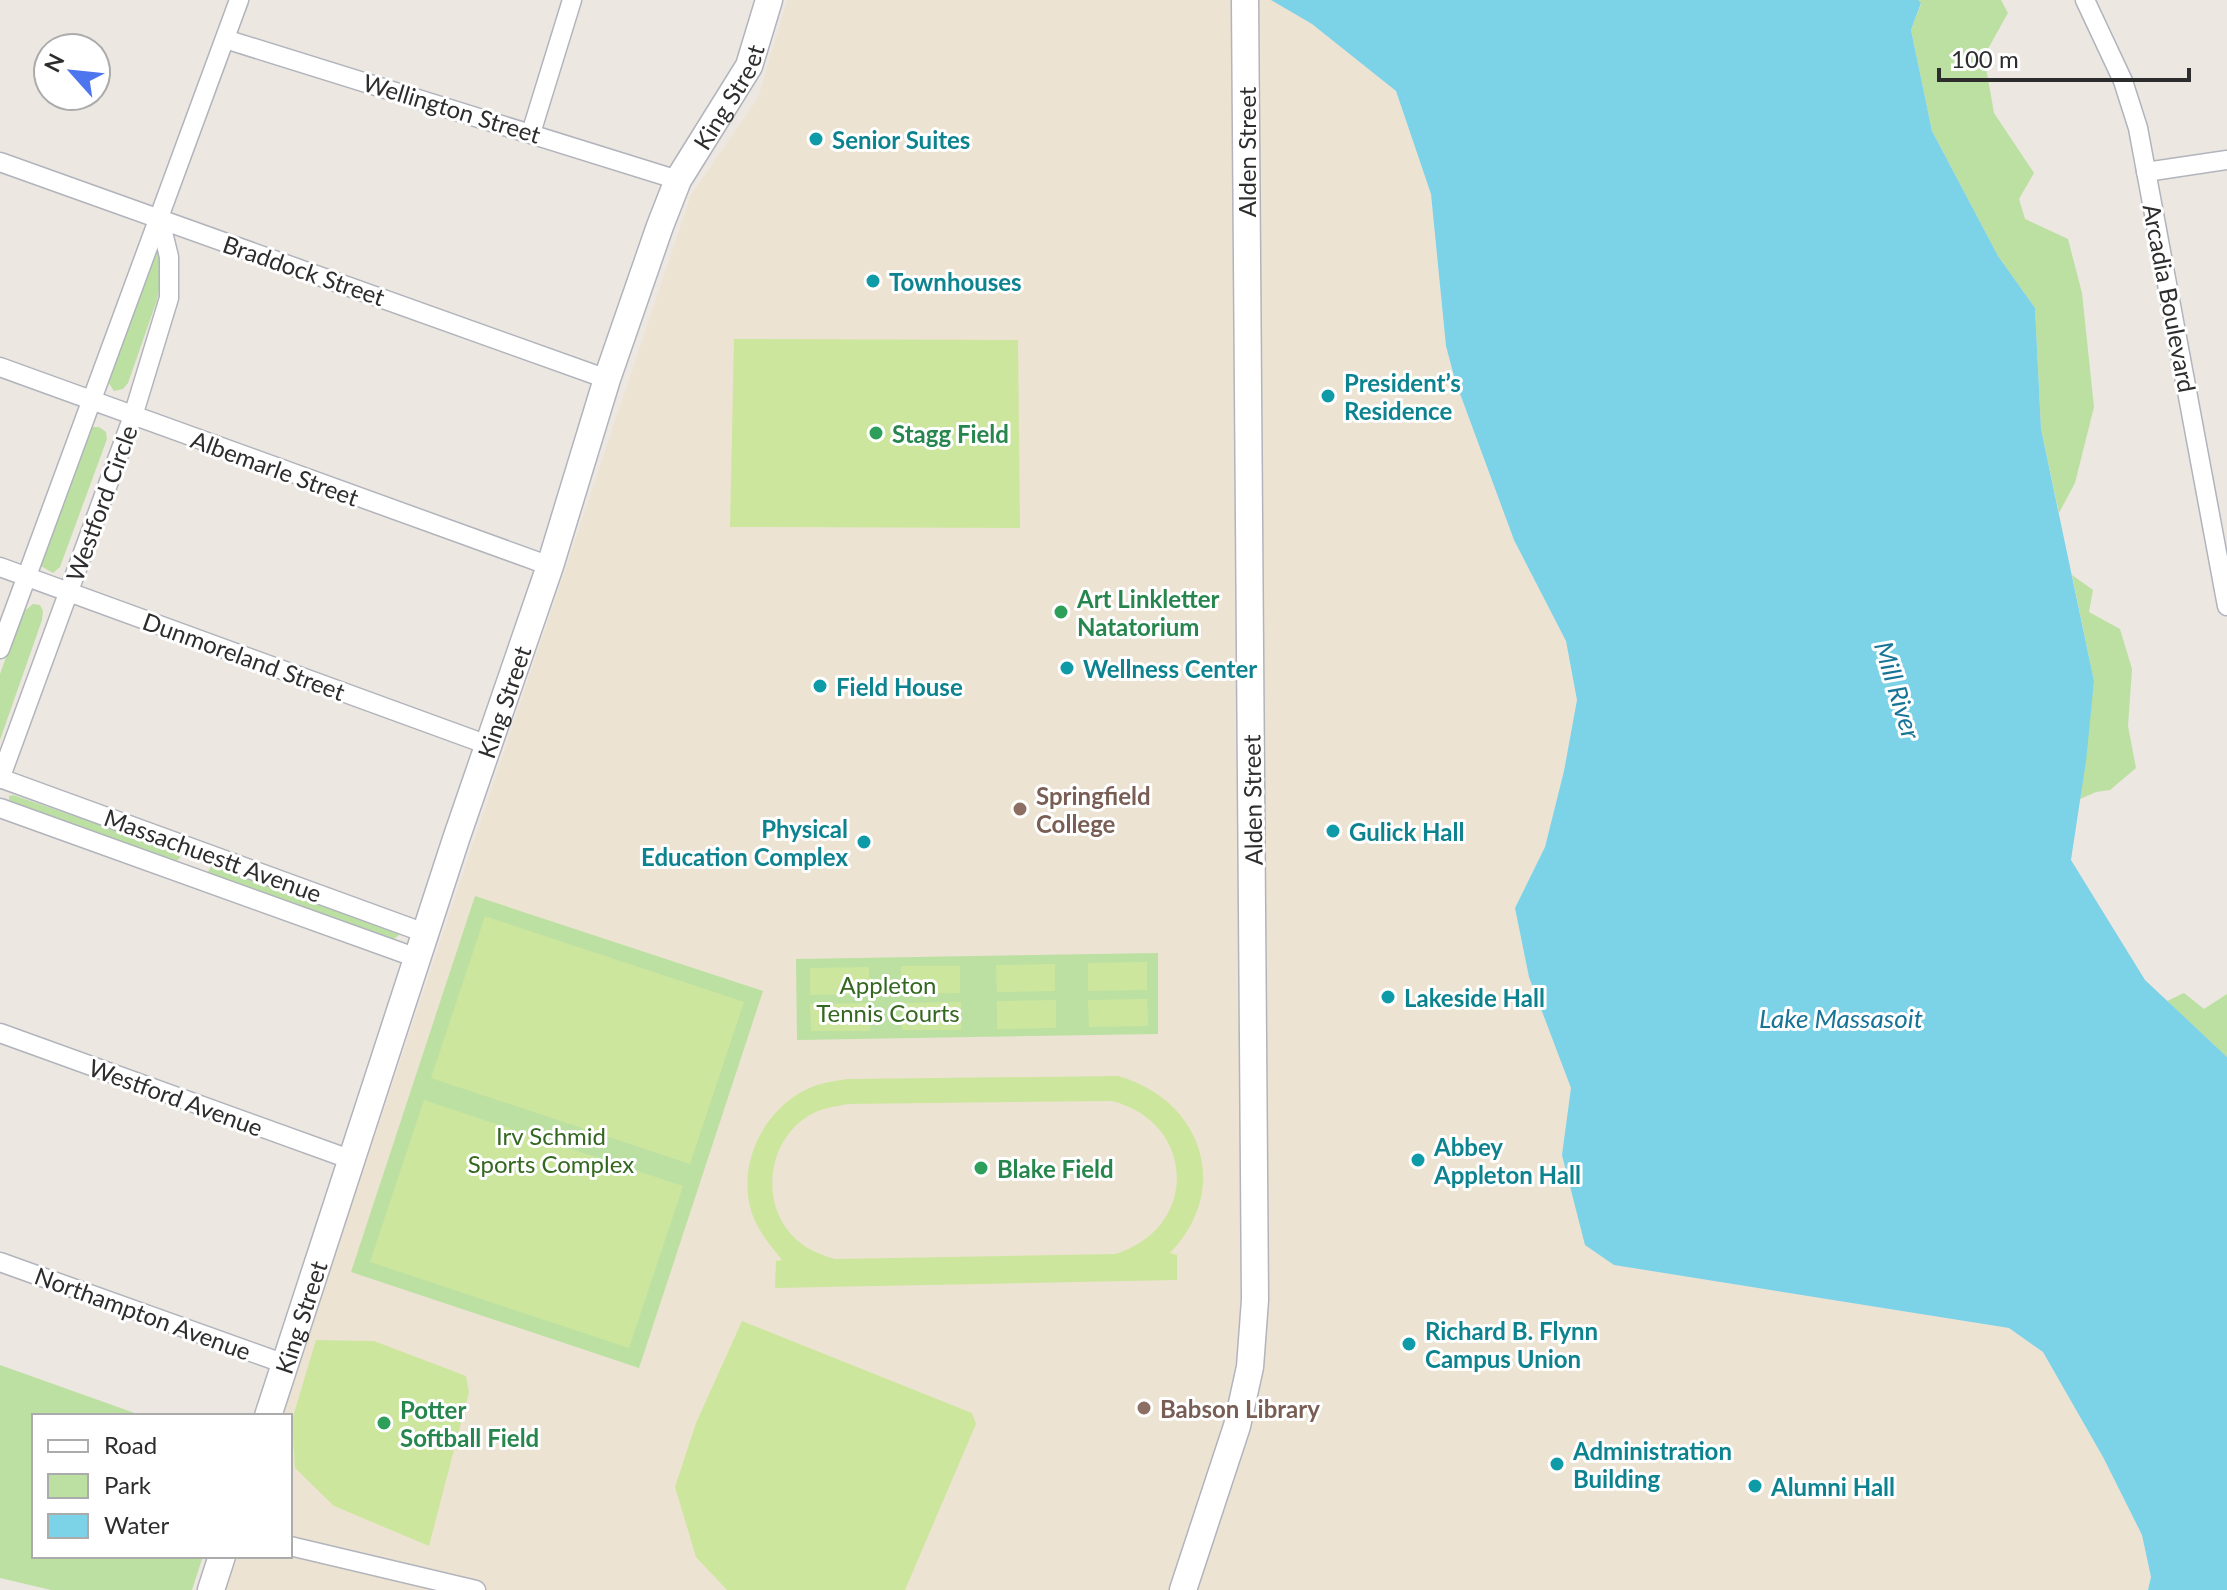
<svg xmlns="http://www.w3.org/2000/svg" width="2227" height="1590" font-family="Lato,sans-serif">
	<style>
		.education { fill: #ede3d2 }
		.green { fill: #bbe0a2 }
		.pitch { fill: #cde69e; fill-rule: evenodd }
		.water { fill: #7cd2e7 }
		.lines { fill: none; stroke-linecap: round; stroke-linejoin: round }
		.street-casing { stroke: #b1b4bc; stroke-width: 21 }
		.secondary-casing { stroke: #b1b4bc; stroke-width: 29 }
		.street { stroke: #fff; stroke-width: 18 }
		.secondary { stroke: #fff; stroke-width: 26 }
		.culture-dot { fill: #0f9aa8; stroke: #fff; stroke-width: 3 }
		.leisure-dot { fill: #2e9e5b; stroke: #fff; stroke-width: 3 }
		.education-dot { fill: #8d6e63; stroke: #fff; stroke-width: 3 }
		.labels { text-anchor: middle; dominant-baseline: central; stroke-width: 6; stroke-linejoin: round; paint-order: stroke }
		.street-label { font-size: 24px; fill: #2d2d2d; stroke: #fff }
		.culture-label { font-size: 24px; font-weight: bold; fill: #0d838f; stroke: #fff; text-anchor: start }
		.leisure-label { font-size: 24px; font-weight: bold; fill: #27864d; stroke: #fff; text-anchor: start }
		.education-label { font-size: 24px; font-weight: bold; fill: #785e54; stroke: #fff; text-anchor: start }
		.park-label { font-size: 24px; fill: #346720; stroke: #fff }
		.water-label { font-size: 26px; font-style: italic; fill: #177497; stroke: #fff }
	</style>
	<rect width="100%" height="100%" fill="#ede7e1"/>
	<!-- education -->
	<polygon class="education" points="787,0 1271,0 1312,24 1396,91 1431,194 1446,346 1455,380 1514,540 1566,641 1577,700 1564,771 1545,847 1515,908 1529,977 1572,1088 1562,1155 1614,1265 2009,1328 2043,1352 2103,1457 2142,1535 2151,1577 2148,1590 223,1590 234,1556 290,1556 290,1416 281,1416 691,195 758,98"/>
	<!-- green -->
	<g class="green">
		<polygon points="1918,0 2001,0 2008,13 1984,56 1994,113 2034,173 2019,199 2025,219 2068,239 2082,293 2094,407 2075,483 2059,513 2041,429 2035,308 1998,256 1932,131 1911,30 1921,4"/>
		<polygon points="158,242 163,271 157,300 128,383 123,389 114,391 105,377"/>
		<polygon points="93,427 99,427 106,432 107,439 60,567 53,573 41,566 42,558 86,432"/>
		<polygon points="2072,575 2093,590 2089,612 2120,629 2132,669 2128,726 2136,768 2110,790 2096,792 2080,799 2094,681"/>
		<polygon points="33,604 40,605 43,611 42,620 0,740 0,674 22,613"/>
		<polygon points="13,795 179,852 180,858 175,862 9,802 9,796"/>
		<polygon points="212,864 397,931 399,935 393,940 207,874"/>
		<polygon points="475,896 763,991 639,1368 351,1272"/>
		<polygon points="1158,953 1158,1034 797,1040 796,959"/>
		<polygon points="2184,993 2204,1009 2227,994 2227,1057 2167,1001"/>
		<polygon points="0,1365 143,1416 34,1416 34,1556 203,1556 192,1590 51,1590 0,1578"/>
	</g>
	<!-- pitch -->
	<g class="pitch">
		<polygon points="734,339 1018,340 1020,528 730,527"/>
		<polygon points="485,916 744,1002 690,1164 431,1078"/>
		<polygon points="1147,962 1147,990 1088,991 1088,963"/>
		<polygon points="1055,964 1055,991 997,992 996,965"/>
		<polygon points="901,966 960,966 960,993 901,994"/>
		<polygon points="869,967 869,994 810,995 810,968"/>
		<polygon points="1147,999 1148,1026 1089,1027 1088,1000"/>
		<polygon points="1056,1000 1056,1028 997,1029 997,1001"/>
		<polygon points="961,1002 961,1030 902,1030 902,1003"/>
		<polygon points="869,1003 870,1031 811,1031 810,1004"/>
		<path d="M 1118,1076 C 1201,1099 1233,1188 1170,1253 L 1177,1255 L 1177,1280 L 775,1288 L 776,1261 L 782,1260 C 773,1249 764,1238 757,1225 C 732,1176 758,1113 807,1089 C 819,1083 834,1081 848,1079 ZM 1112,1101 C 1197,1123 1199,1229 1115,1254 L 835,1259 C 821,1255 808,1250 797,1240 C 756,1204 768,1132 818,1111 C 828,1107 838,1106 848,1104 Z"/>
		<polygon points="424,1100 683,1186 629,1348 370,1262"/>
		<polygon points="742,1321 972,1413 976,1424 905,1590 727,1590 696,1557 675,1487 696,1423"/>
		<polygon points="316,1340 374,1341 466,1376 469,1392 429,1546 334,1506 295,1468 292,1420"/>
	</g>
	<!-- water -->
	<polygon class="water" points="1271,0 1918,0 1921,3 1911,30 1932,131 1998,256 2035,308 2041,429 2094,681 2086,761 2071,860 2145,980 2227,1057 2227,1590 2148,1590 2151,1577 2142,1535 2103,1457 2043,1352 2009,1328 1614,1265 1585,1245 1562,1155 1571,1088 1529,977 1515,908 1545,847 1564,771 1577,700 1566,641 1514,540 1455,380 1446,346 1431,194 1396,91 1312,24"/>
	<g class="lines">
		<defs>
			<g id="street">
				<polyline points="2085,0 2123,81 2138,128 2227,606"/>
				<polyline points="225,39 678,180"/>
				<polyline points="531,133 572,0"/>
				<polyline points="0,162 607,379"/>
				<polyline points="2146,172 2227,160"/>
				<polyline points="0,367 550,566"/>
				<polyline points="0,567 488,745"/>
				<polyline points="0,649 239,0"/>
				<polyline points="0,778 425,933"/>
				<polyline points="0,779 133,416 169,298 169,257 160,220"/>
				<polyline points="0,808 417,958"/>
				<polyline points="0,1033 352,1160"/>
				<polyline points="0,1262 285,1364"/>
				<polyline points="290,1546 476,1590"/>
			</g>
			<g id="secondary">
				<path id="s1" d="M 268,1416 L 456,839 L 550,566 L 607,379 L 660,226 L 678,180 L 749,66 L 769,0"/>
				<polyline points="211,1590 222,1556"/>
				<polyline points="1183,1590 1237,1426 1250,1367 1255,1300 1245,0"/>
			</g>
		</defs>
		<!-- street casing -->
		<use href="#street" class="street-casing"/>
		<!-- secondary casing -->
		<use href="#secondary" class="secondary-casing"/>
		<!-- street -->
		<use href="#street" class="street"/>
		<!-- secondary -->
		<use href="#secondary" class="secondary"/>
	</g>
	<!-- markers -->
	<g class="culture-dot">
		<circle cx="816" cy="139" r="8"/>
		<circle cx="873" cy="281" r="8"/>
		<circle cx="1328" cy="396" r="8"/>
		<circle cx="1067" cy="668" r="8"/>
		<circle cx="820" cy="686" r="8"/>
		<circle cx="1333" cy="831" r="8"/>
		<circle cx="864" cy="842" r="8"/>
		<circle cx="1388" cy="997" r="8"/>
		<circle cx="1418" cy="1160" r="8"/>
		<circle cx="1409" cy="1344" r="8"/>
		<circle cx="1557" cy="1464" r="8"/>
		<circle cx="1755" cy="1486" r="8"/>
	</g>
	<g class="leisure-dot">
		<circle cx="876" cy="433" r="8"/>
		<circle cx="1061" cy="612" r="8"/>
		<circle cx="981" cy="1168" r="8"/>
		<circle cx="384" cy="1423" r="8"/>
	</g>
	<g class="education-dot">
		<circle cx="1020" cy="809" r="8"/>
		<circle cx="1144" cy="1408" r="8"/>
	</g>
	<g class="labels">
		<!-- street labels -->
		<g class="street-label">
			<text stroke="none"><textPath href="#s1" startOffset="1400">King Street</textPath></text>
			<text transform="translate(452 108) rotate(17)">Wellington Street</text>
			<text transform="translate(1246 152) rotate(-90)">Alden Street</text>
			<text transform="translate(304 270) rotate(19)">Braddock Street</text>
			<text transform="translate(2170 298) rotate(79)">Arcadia Boulevard</text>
			<text transform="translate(275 468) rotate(20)">Albemarle Street</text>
			<text transform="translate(101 503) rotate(-70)">Westford Circle</text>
			<text transform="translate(244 656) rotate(20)">Dunmoreland Street</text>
			<text stroke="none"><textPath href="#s1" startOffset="752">King Street</textPath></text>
			<text transform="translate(1252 800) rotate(-91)">Alden Street</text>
			<text transform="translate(213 855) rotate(20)">Massachuestt Avenue</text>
			<text transform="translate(176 1097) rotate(20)">Westford Avenue</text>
			<text transform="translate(143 1313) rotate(20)">Northampton Avenue</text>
			<text stroke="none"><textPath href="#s1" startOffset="104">King Street</textPath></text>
		</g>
		<!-- culture labels -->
		<g class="culture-label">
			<text x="832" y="139">Senior Suites</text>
			<text x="889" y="281">Townhouses</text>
			<text x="1344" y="382">President’s<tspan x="1344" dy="28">Residence</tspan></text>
			<text x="1083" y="668">Wellness Center</text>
			<text x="836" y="686">Field House</text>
			<text x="848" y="828" text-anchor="end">Physical<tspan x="848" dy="28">Education Complex</tspan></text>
			<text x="1349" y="831">Gulick Hall</text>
			<text x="1404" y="997">Lakeside Hall</text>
			<text x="1434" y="1146">Abbey<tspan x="1434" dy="28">Appleton Hall</tspan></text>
			<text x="1425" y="1330">Richard B. Flynn<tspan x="1425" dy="28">Campus Union</tspan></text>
			<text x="1573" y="1450">Administration<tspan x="1573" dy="28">Building</tspan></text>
			<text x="1771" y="1486">Alumni Hall</text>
		</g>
		<!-- leisure labels -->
		<g class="leisure-label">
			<text x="892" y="433">Stagg Field</text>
			<text x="1077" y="598">Art Linkletter<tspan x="1077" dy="28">Natatorium</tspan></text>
			<text x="997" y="1168">Blake Field</text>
			<text x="400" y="1409">Potter<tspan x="400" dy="28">Softball Field</tspan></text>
		</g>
		<!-- education labels -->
		<g class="education-label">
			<text x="1036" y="795">Springfield<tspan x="1036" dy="28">College</tspan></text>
			<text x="1160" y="1408">Babson Library</text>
		</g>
		<!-- park labels -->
		<g class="park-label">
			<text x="888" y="984">Appleton<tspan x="888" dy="28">Tennis Courts</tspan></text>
			<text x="551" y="1135">Irv Schmid<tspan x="551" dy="28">Sports Complex</tspan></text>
		</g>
		<!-- water labels -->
		<g class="water-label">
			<text transform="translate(1898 690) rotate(73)">Mill River</text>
			<text x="1841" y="1018">Lake Massasoit</text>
		</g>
	</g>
	<!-- legend -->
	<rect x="32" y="1414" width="260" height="144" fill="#ffffff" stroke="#ababab" stroke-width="2"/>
	<rect x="48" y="1440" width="40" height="12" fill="#ffffff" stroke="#ababab" stroke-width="2"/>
	<text x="104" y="1454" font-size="24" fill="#2d2d2d">Road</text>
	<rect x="48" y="1474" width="40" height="24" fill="#bbe0a2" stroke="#ababab" stroke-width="2"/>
	<text x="104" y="1494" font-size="24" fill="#2d2d2d">Park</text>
	<rect x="48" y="1514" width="40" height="24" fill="#7cd2e7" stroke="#ababab" stroke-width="2"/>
	<text x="104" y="1534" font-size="24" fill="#2d2d2d">Water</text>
	<!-- north arrow -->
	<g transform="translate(72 72) rotate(297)"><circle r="38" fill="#ffffff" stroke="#ababab" stroke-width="2"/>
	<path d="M0-6L14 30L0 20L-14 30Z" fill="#4d76ee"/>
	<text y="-12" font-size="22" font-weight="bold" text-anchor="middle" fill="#2d2d2d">N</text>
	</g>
	<!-- scale -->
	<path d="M1939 68v12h250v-12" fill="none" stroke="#2d2d2d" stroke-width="4"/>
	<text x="1951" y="68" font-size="24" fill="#2d2d2d" stroke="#ffffff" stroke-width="6" paint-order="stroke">100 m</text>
</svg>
